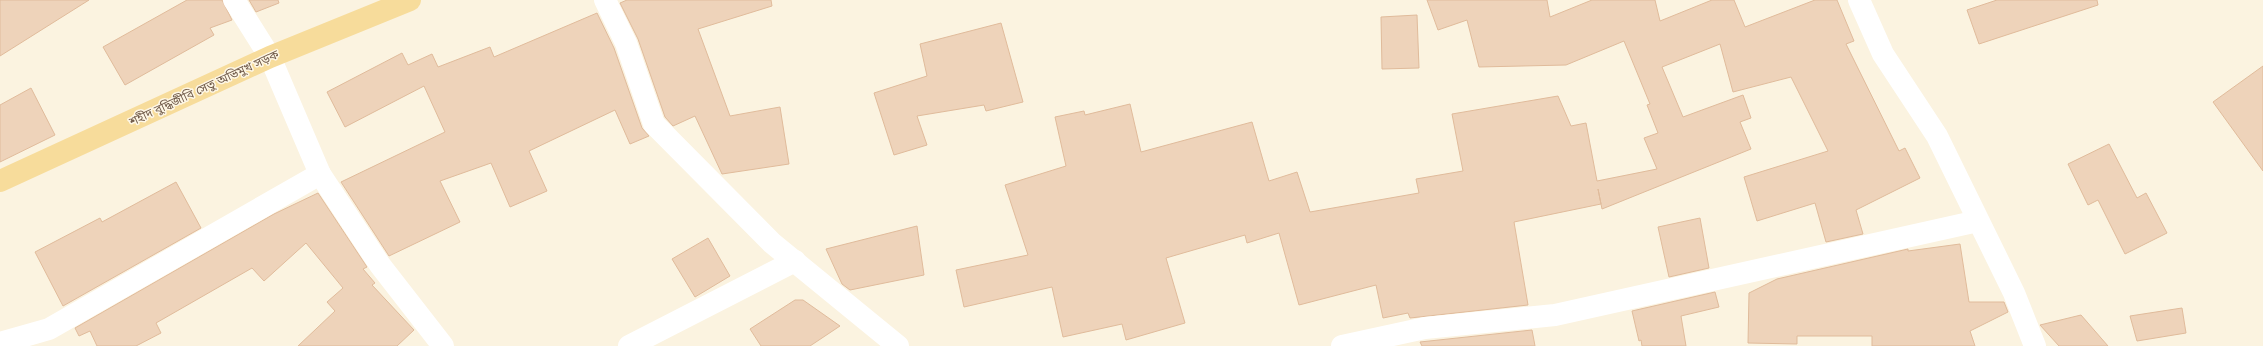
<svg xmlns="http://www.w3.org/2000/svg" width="2263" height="346" font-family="Arial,'Noto Sans Bengali',sans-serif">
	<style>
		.building { fill: #eed3ba; stroke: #e0bb9b }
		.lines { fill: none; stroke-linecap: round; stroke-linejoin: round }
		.minor { stroke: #fff; stroke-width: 22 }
		.major { stroke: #f7dc9b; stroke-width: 22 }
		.labels { text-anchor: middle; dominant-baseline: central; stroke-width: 3; stroke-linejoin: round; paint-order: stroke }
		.street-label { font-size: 12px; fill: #705a49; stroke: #fef7e6 }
	</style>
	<rect width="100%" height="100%" fill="#fbf3e0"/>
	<!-- building -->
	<g class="building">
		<polygon points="0,0 89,0 0,56"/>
		<polygon points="187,0 222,0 232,20 210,28 214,35 125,85 103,47"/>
		<polygon points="249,0 278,0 279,3 256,12"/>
		<polygon points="627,0 771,0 772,6 698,29 730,116 780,107 789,164 722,174 695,116 673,126 665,117 638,39 620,3"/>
		<polygon points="1427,0 1547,0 1550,17 1592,0 1655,0 1660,21 1712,0 1734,0 1745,27 1815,0 1837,0 1854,41 1846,44 1899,151 1905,148 1920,178 1856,210 1863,234 1826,242 1815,203 1757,221 1744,177 1828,151 1791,77 1733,92 1720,44 1662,67 1683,117 1743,95 1751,118 1740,122 1751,149 1602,209 1598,189 1601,204 1514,222 1528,305 1410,318 1408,313 1383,318 1376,285 1299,305 1279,233 1247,243 1245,235 1166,258 1185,323 1126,340 1122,324 1063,337 1052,287 964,307 956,270 1028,255 1005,185 1066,166 1055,117 1084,111 1085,115 1130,104 1141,152 1252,122 1269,181 1297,172 1310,212 1419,193 1416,179 1463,171 1452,114 1558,96 1571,126 1586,123 1597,181 1657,169 1644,138 1658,133 1647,105 1650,104 1624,41 1566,65 1479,67 1467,20 1438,30"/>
		<polygon points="1997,0 2097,0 2098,5 1979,44 1967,10"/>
		<polygon points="597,13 614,48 642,128 649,136 630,144 615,110 529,151 547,191 510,207 491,163 440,181 460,222 389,256 341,182 445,132 424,86 345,127 327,92 402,53 408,65 432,54 438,67 490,47 494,57"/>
		<polygon points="1417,15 1419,68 1382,69 1381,17"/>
		<polygon points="1001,23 1023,102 986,111 984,105 917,116 927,145 894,155 874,93 927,76 920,44"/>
		<polygon points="2263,66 2263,171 2213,102"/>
		<polygon points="31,88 55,135 0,162 0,105"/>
		<polygon points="2109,144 2137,198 2146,193 2167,233 2125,254 2098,200 2088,205 2068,164"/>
		<polygon points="176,182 201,228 63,306 35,252 100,218 102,222"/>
		<polygon points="318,193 367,267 363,269 375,283 372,285 414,330 397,346 298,346 335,311 327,302 343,288 306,243 264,281 252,268 156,323 161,333 136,346 97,346 90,331 79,336 75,328 274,214"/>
		<polygon points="1700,218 1709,268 1669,277 1658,227"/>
		<polygon points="917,226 924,275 850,290 842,284 826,249"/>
		<polygon points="708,238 730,276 695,297 672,259"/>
		<polygon points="1960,244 1969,302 2004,302 2008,312 1970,331 1975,346 1872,346 1872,336 1797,336 1797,344 1748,343 1749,293 1777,279 1908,249 1908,251"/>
		<polygon points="1715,292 1719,307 1681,316 1686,346 1642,346 1641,340 1639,341 1632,311"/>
		<polygon points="795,300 803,300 840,326 810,346 761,346 750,329"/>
		<polygon points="2182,308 2186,333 2137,341 2130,316"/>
		<polygon points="2081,315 2108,346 2059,346 2040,325"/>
		<polygon points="1532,330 1535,346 1422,346 1420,342"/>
	</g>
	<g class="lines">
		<!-- minor -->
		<g class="minor">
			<polyline points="234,0 270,57 320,174 380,265 443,346"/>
			<polyline points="605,0 626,43 654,124 772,243 898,346"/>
			<polyline points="1859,0 1883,54 1937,136 2014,293 2035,346"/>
			<polyline points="0,343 49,329 320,174"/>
			<polyline points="629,346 795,261"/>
			<polyline points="1342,346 1425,328 1555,315 1978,221"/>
		</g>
		<!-- major -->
		<polyline class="major" points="0,181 270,57 410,0"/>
	</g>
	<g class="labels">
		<!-- street labels -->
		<g class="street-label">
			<text transform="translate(204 88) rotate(-25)">শহীদ বুদ্ধিজীবি সেতু অভিমুখ সড়ক</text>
		</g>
	</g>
</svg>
